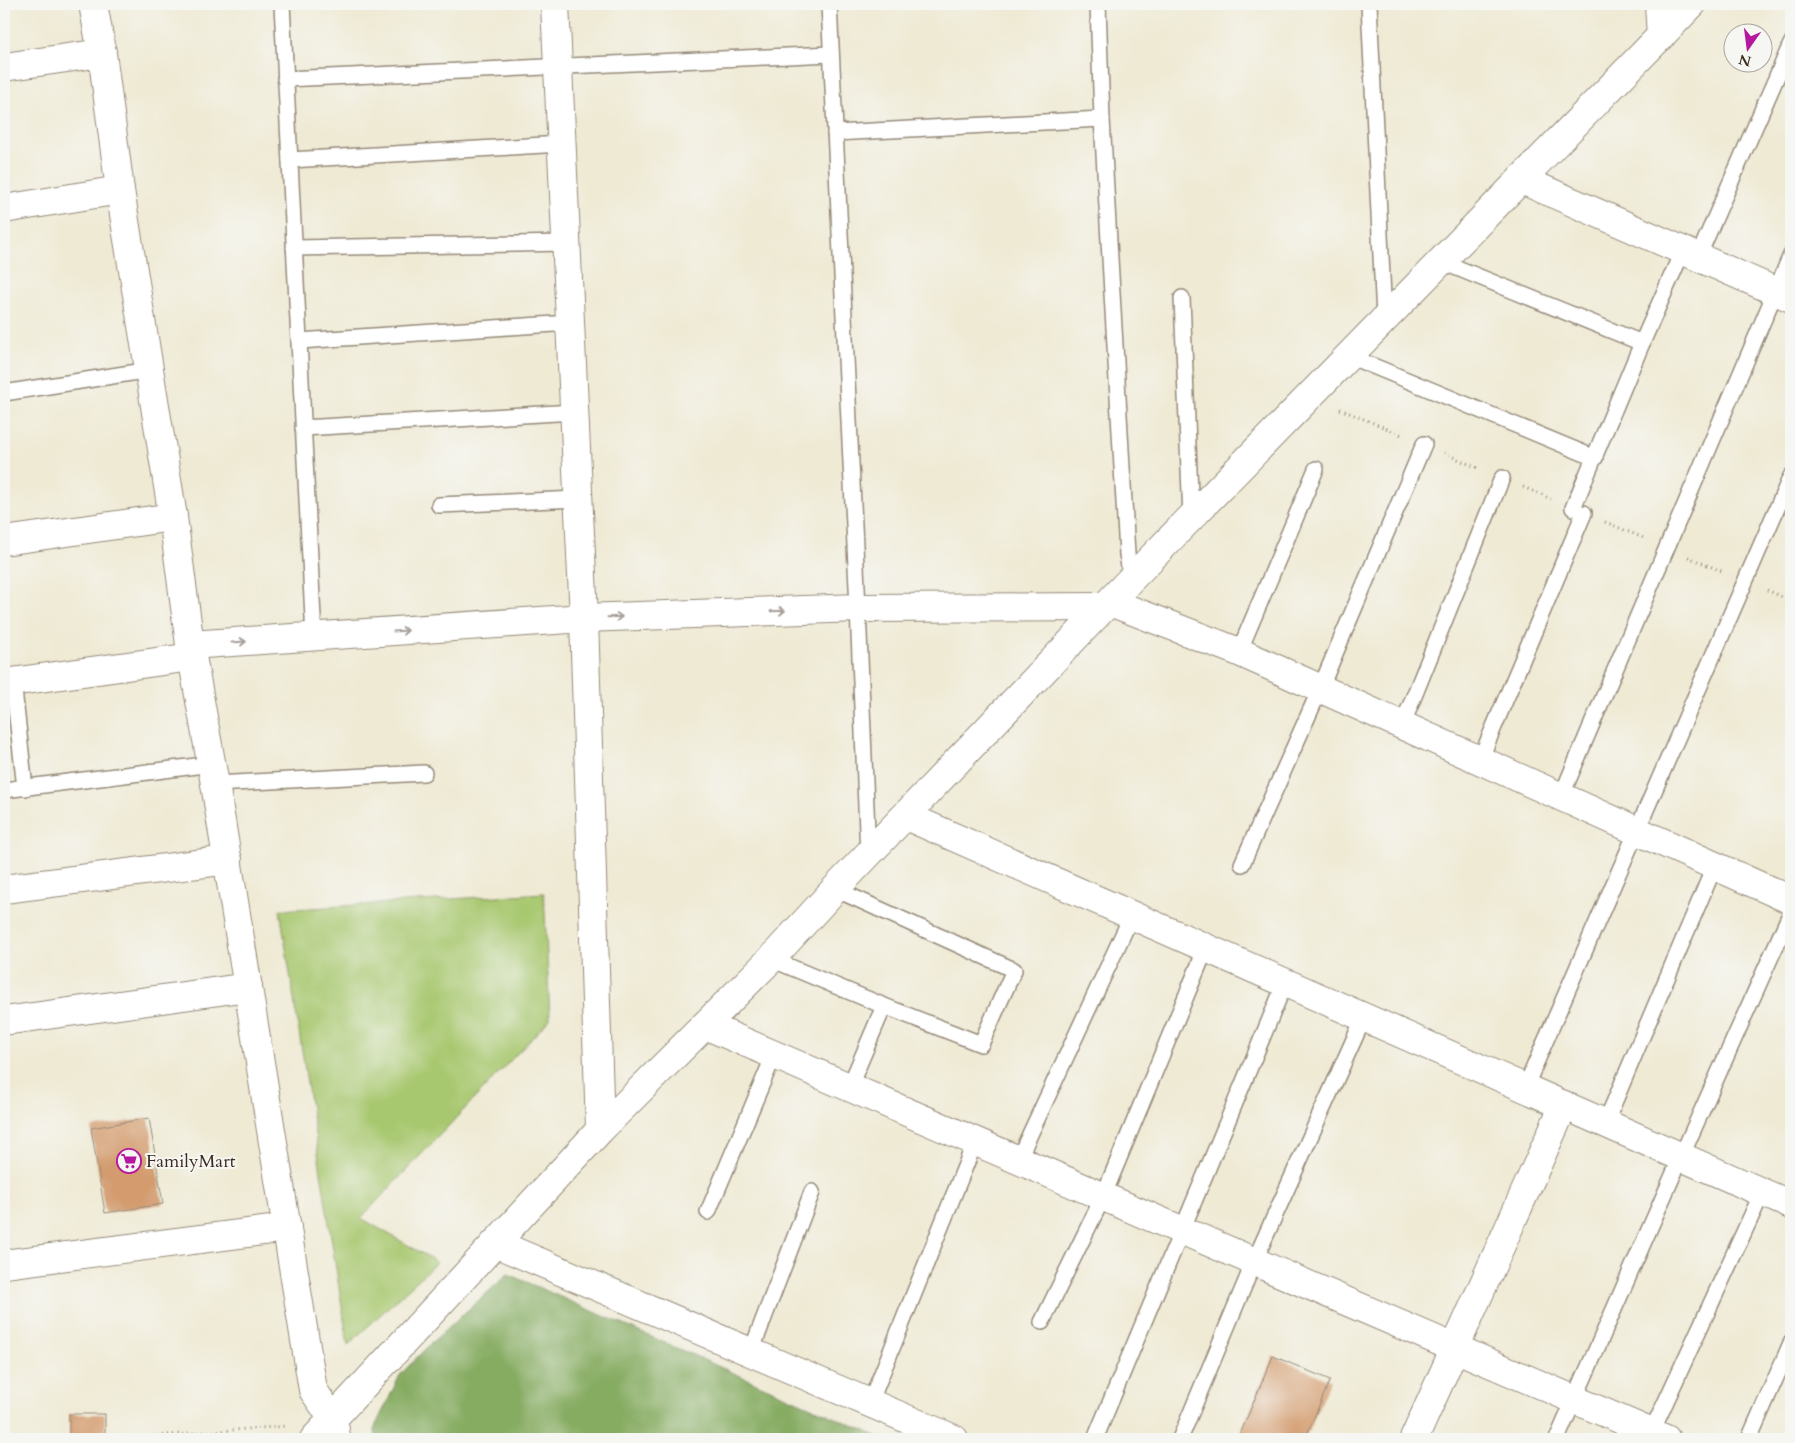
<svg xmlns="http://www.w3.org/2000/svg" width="1795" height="1443" font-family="Cardo,serif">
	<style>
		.green { fill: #a8c86f; stroke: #727946 }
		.forest { fill: #86ac62; stroke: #606b40 }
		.building { fill: #d39b6e }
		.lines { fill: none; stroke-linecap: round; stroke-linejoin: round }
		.service-casing { stroke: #958a79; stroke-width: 18 }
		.minor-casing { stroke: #958a79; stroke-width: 30 }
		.tertiary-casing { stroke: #958a79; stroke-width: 30 }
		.path { stroke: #958a79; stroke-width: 3; stroke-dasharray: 1 4; stroke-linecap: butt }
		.service { stroke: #fff; stroke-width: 15 }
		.minor { stroke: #fff; stroke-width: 28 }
		.tertiary { stroke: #fff; stroke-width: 28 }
		.oneway { stroke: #a79f9a }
		.labels { text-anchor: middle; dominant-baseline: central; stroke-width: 4; stroke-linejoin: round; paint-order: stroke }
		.poi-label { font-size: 18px; fill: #3b2a1e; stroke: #f6f6f2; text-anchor: start }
	</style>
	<rect width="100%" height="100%" fill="#f6f6f2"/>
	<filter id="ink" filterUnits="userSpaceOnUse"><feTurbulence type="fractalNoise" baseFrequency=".02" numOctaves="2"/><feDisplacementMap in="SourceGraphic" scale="10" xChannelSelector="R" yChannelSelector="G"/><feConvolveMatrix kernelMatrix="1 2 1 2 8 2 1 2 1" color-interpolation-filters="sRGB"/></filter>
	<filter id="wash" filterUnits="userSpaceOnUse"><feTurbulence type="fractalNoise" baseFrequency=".0096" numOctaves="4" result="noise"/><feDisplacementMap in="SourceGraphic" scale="20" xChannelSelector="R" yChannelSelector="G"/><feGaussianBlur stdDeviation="1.12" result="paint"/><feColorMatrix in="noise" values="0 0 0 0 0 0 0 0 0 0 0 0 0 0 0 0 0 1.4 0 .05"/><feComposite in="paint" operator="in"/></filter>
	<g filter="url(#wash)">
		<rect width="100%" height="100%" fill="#efead4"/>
		<!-- green -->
		<polygon class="green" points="544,893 550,1019 361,1218 437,1262 348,1345 280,910"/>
		<!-- forest -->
		<polygon class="forest" points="508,1274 884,1439 377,1439 374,1429 400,1375 432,1342"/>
		<g id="blocks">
			<!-- building -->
			<g class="building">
				<polygon points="149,1118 163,1204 105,1213 91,1128"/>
				<polygon points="1273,1356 1330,1380 1305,1439 1238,1439"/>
				<rect x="69" y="1414" width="36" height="25"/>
			</g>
		</g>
	</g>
	<g filter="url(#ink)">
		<use href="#blocks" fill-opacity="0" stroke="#958a79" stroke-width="1"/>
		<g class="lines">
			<defs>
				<g id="service">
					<polyline points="282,4 314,638"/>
					<polyline points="829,4 858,608 868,856"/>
					<polyline points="1098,4 1102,119 1127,554 1131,579"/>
					<polyline points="1369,4 1384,318"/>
					<polyline points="285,79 831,54"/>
					<polyline points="835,133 1102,119"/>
					<polyline points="290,160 561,144"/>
					<polyline points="294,248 566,243"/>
					<polyline points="1698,257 1791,44"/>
					<polyline points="1440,261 1642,343"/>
					<polyline points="1182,298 1191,518"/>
					<polyline points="299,341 570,323"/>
					<polyline points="1349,356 1595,458"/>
					<polyline points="4,393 150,370"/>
					<polyline points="303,428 574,412"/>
					<polyline points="439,505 578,499"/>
					<polyline points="1573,508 1642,343 1683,250"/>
					<polyline points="1239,652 1316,469"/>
					<polyline points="13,681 25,788"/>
					<polyline points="1402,726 1502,478"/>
					<polyline points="1480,760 1584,513"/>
					<polyline points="215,784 424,773"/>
					<polyline points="4,790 212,764"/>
					<polyline points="1561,797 1791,255"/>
					<polyline points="1242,864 1320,689 1424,444"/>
					<polyline points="771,959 884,1006 981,1044 1014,970 835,889"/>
					<polyline points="849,1088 884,1006"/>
					<polyline points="1525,1088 1791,476"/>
					<polyline points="1605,1124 1715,865"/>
					<polyline points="1018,1160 1132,915"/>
					<polyline points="708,1212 774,1055"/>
					<polyline points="1042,1322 1103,1197 1206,948"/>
					<polyline points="751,1352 812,1192"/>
					<polyline points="870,1403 975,1142"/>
					<polyline points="1649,1438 1762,1193"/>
					<polyline points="1095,1439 1285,983"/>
					<polyline points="1180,1439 1254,1262 1364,1017"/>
					<polyline points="1557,1439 1681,1157 1791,912"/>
					<polyline points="1749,1439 1791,1343"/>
				</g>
				<g id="minor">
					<polyline points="555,4 584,618 600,1130"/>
					<polyline points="4,67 102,53"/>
					<polyline points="1520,179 1791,298"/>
					<polyline points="4,209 120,190"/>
					<polyline points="4,541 173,517"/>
					<polyline points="1110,602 1239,652 1791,900"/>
					<polyline points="190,645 584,618 858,608 1104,607"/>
					<polyline points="906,816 1791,1205"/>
					<polyline points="4,889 228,860"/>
					<polyline points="4,1021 248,987"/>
					<polyline points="705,1025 1666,1439"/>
					<polyline points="495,1243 954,1439"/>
					<polyline points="4,1264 287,1228"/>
					<polyline points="1414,1439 1564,1105"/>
				</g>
				<g id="tertiary">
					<polyline points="93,4 102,53 120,190 173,517 190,645 215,784 313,1390 333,1419 336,1436"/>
					<polyline points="1659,4 1661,37"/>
					<polyline points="4,683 192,657"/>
					<polyline points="314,1439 600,1130 771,959 835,889 1131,579 1692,4"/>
				</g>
			</defs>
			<!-- service casing -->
			<use href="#service" class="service-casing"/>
			<!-- minor casing -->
			<use href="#minor" class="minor-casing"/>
			<!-- tertiary casing -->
			<use href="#tertiary" class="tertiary-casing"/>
			<!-- path -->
			<g class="path">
				<polyline points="1785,4 1791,7"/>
				<polyline points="1340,409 1402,435"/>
				<polyline points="1444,453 1480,469"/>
				<polyline points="1523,487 1551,499"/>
				<polyline points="1605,522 1646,539"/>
				<polyline points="1688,557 1724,572"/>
				<polyline points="1767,590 1791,601"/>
				<polyline points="113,1439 287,1426"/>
			</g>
			<!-- service -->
			<use href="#service" class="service"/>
			<!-- minor -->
			<use href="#minor" class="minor"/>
			<!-- tertiary -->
			<use href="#tertiary" class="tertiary"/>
		</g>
		<!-- one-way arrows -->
		<defs><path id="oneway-shaft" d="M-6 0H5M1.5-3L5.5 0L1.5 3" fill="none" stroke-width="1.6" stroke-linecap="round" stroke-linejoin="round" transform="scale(1.25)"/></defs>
		<g class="oneway">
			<use href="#oneway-shaft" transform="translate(778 611) rotate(-2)"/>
			<use href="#oneway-shaft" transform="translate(615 617) rotate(-2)"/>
			<use href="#oneway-shaft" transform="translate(401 631) rotate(-4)"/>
			<use href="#oneway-shaft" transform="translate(239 642) rotate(-4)"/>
		</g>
	</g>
	<!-- icons -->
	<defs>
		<symbol id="supermarket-ring" viewBox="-11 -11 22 22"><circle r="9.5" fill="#f6f6f2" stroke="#b5179e" stroke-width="1.5"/><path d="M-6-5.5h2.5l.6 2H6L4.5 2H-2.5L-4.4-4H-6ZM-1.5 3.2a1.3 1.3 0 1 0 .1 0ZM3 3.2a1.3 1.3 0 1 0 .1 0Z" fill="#b5179e"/></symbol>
	</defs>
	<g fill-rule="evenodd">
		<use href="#supermarket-ring" x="115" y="1147" width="28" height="28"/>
	</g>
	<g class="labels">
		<!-- poi labels -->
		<g class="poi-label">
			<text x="146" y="1161">FamilyMart</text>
		</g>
	</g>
	<!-- margin -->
	<rect width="1795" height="1443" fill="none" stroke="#f6f6f2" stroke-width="20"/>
	<!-- north arrow -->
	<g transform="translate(1748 48) rotate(194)"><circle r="24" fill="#f6f6f2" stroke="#aba49d"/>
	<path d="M0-4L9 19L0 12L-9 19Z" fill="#b5179e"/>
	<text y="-8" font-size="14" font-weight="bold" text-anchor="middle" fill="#3b2a1e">N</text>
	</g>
</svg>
